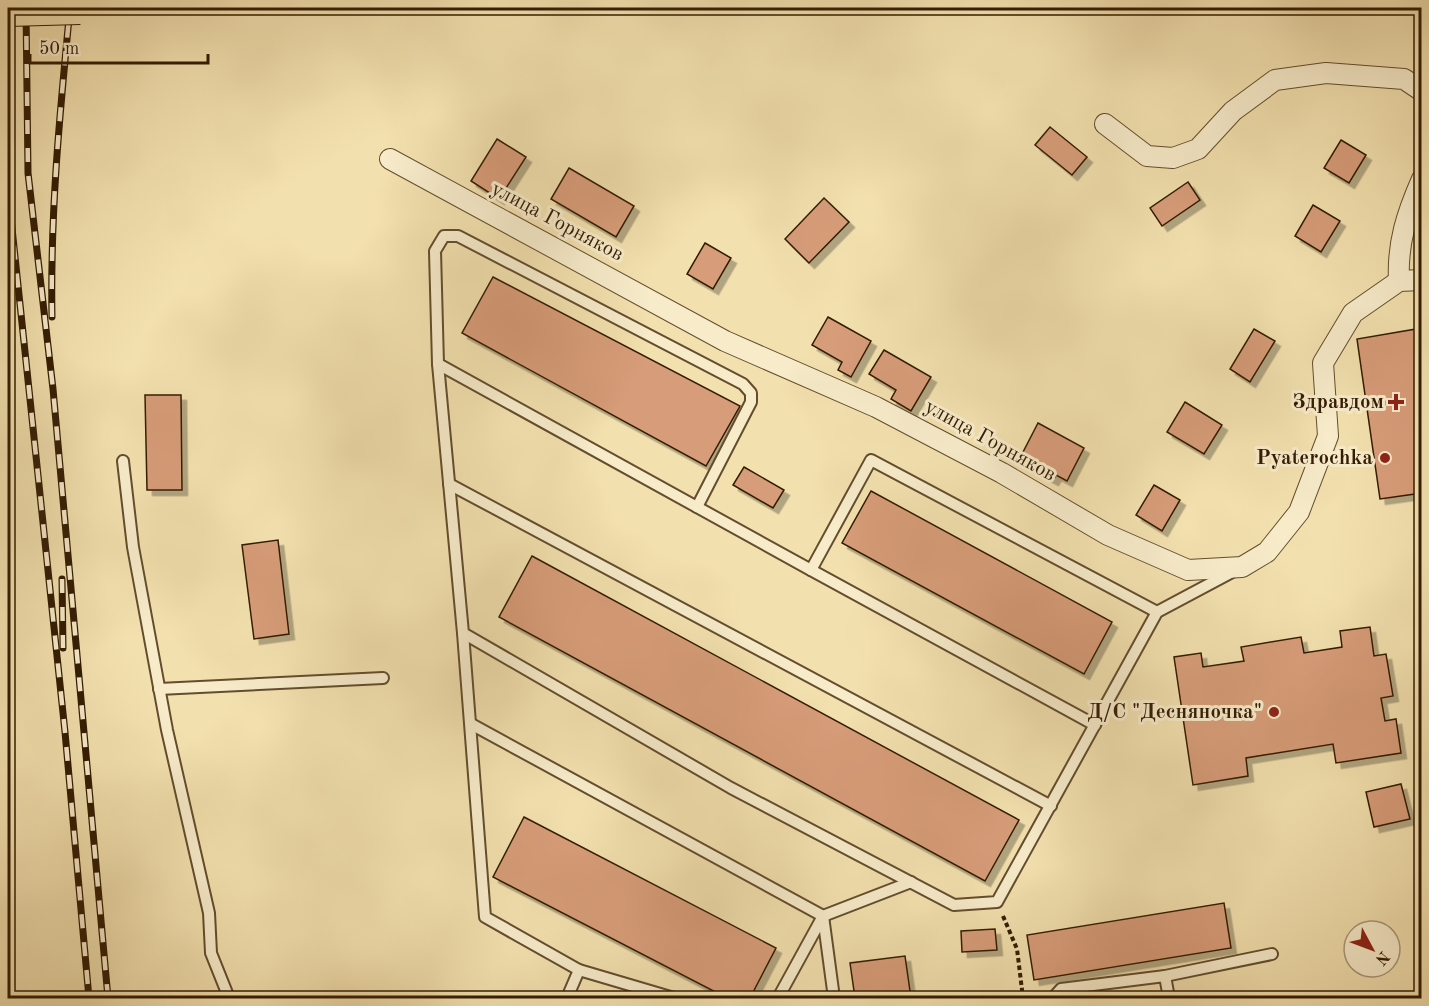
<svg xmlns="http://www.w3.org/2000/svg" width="1429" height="1006" font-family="'Old Standard TT',serif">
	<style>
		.building { fill: #d79c79; stroke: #331c03; stroke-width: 1.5; filter: url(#shadow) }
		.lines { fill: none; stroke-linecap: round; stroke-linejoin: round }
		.lane-casing { stroke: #634d2e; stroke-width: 14 }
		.street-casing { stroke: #634d2e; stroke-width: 22 }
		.path { stroke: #331c03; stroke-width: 4; stroke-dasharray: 4.5 3; stroke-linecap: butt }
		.lane { stroke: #f7ebca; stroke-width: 10 }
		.street { stroke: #f7ebca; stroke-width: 20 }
		.rail-casing { stroke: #331c03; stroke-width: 7 }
		.rail { stroke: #f7ebca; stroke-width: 4.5; stroke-dasharray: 14; stroke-linecap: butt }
		.primary-bridge-casing { stroke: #331c03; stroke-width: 34; stroke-linecap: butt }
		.primary-bridge { stroke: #f2e0ae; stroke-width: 32 }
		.poi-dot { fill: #8f2418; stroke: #f7ebca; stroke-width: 2 }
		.labels { text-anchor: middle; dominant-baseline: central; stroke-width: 6; stroke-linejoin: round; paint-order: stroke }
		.street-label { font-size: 21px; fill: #331c03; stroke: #f7ebca }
		.poi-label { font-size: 21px; font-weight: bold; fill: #331c03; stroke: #f7ebca; text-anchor: end }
	</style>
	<defs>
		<filter id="shadow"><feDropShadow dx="5.5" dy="5.5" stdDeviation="0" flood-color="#0004"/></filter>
	</defs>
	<rect width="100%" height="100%" fill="#f2e0ae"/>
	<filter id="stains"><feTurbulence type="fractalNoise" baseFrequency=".00333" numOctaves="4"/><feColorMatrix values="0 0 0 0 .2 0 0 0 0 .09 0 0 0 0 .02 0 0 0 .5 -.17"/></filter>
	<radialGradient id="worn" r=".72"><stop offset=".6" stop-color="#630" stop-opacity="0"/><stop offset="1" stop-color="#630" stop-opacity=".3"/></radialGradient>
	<!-- building -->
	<g class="building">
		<polygon points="1050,127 1087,157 1072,175 1035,145"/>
		<polygon points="497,139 526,157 499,199 471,181"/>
		<polygon points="1341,140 1366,155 1349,183 1324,168"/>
		<polygon points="569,168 634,206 616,237 551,199"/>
		<polygon points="1188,182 1200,200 1162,226 1150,208"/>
		<polygon points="824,198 849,222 809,263 785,239"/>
		<polygon points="1313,205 1340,221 1321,252 1295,236"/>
		<polygon points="705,243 731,258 713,289 687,274"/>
		<polygon points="493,277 740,406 706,466 462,333"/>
		<polygon points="828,317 871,341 851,377 838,370 842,362 812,345"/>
		<polygon points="1422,328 1422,493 1380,499 1357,339"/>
		<polygon points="1254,329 1275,341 1250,382 1230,369"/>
		<polygon points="884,350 931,377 911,411 891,399 896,390 869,374"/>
		<polygon points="145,395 181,395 182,490 147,490"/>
		<polygon points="1185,402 1222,425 1204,454 1167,432"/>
		<polygon points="1038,423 1084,448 1067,481 1056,475 1053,480 1028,467 1031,462 1021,456"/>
		<polygon points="744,467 784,490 773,508 733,485"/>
		<polygon points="1154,485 1180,500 1162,531 1136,515"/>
		<polygon points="871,491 1112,622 1084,674 842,543"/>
		<polygon points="278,540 289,634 254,639 242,545"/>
		<polygon points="532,556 1019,820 985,881 499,617"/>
		<polygon points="1370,627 1374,656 1386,654 1393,696 1381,698 1385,721 1396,719 1401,753 1336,763 1333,744 1246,758 1248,776 1193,785 1174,657 1201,653 1203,667 1244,661 1241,647 1301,637 1304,653 1342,647 1340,631"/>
		<polygon points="1401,784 1410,819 1374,827 1366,792"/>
		<polygon points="524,817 776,948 750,998 727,998 493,877"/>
		<polygon points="1224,903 1231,948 1034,980 1027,935"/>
		<polygon points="995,929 997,950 962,952 961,931"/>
		<polygon points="905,956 911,998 855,998 850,963"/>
	</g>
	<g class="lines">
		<defs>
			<g id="lane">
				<polyline points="438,364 811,570"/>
				<polyline points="123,461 133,547 167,730 209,913 211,953 229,998"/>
				<polyline points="449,484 1051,806"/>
				<polyline points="697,507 751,402 751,393 743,384 458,236 444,236 435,251 438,364 463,633 731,788 954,905 997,902 1157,612 1234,571"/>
				<polyline points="463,633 485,917 579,970 567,998"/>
				<polyline points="159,689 383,678"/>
				<polyline points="471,724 823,916 834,998"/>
				<polyline points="1095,725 811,570 871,460 1157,612"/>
				<polyline points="579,970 674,998"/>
				<polyline points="1165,976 1272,954"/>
				<polyline points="778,998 823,916 911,882"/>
				<polyline points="1053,998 1061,989 1165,976 1169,998"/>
			</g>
			<g id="street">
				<polyline points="1105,124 1147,156 1173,158 1198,149 1233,111 1275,80 1326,73 1404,79 1422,91"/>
				<polyline points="390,159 725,341 876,407 1002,473 1108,535 1188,570 1242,567 1267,552 1299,512 1328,436 1323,363 1353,313 1399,281 1422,280"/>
				<path d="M 1399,281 C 1397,243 1407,213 1422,179"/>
			</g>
		</defs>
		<!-- lane casing -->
		<use href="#lane" class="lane-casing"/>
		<!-- street casing -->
		<use href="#street" class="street-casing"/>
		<!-- path -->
		<polyline class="path" points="1003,916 1017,949 1023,998"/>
		<!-- lane -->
		<use href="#lane" class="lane"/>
		<!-- street -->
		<use href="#street" class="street"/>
		<defs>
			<g id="rail">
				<polyline points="26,8 28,173 53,389 108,998"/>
				<polyline points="8,190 65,732 89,998"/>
				<path d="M 52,317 C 50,213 60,111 70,8"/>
				<polyline points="62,579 63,648"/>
			</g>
		</defs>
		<!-- rail casing -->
		<use href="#rail" class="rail-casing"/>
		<!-- rail -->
		<use href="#rail" class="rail"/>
		<defs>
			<polyline id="primary-bridge" points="8,10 80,8"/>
		</defs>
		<!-- primary-bridge casing -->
		<use href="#primary-bridge" class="primary-bridge-casing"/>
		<!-- primary-bridge -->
		<use href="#primary-bridge" class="primary-bridge"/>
	</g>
	<!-- markers -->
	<g class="poi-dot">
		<path d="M1393 393h6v6h6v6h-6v6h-6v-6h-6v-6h6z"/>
		<circle cx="1385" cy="458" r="6"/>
		<circle cx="1274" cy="712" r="6"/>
	</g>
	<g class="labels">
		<!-- street labels -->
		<g class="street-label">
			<text transform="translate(557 222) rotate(28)">улица Горняков</text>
			<text transform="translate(990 441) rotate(29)">улица Горняков</text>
		</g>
		<!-- poi labels -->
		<g class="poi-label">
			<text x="1384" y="402">Здравдом</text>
			<text x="1373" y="458">Pyaterochka</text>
			<text x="1262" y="712">Д/С "Десняночка"</text>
		</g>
	</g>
	<!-- margin -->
	<rect width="1429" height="1006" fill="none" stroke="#f2e0ae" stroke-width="30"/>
	<rect x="9" y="9" width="1411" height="988" fill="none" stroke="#331c03" stroke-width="3"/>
	<rect x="15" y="15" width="1399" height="976" fill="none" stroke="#331c03" stroke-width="1.5"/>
	<!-- north arrow -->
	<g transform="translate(1372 949) rotate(131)"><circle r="28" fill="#f7ebca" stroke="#a9987a" stroke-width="1.5"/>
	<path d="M0-4.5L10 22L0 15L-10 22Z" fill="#8f2418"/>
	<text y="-9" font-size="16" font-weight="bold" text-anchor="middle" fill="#331c03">N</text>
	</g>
	<!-- scale -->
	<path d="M30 54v9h178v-9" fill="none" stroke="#331c03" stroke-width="3"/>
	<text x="39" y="54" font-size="18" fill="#331c03" stroke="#f7ebca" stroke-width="4.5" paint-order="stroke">50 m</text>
	<rect width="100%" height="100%" filter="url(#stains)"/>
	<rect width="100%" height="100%" fill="url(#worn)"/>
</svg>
